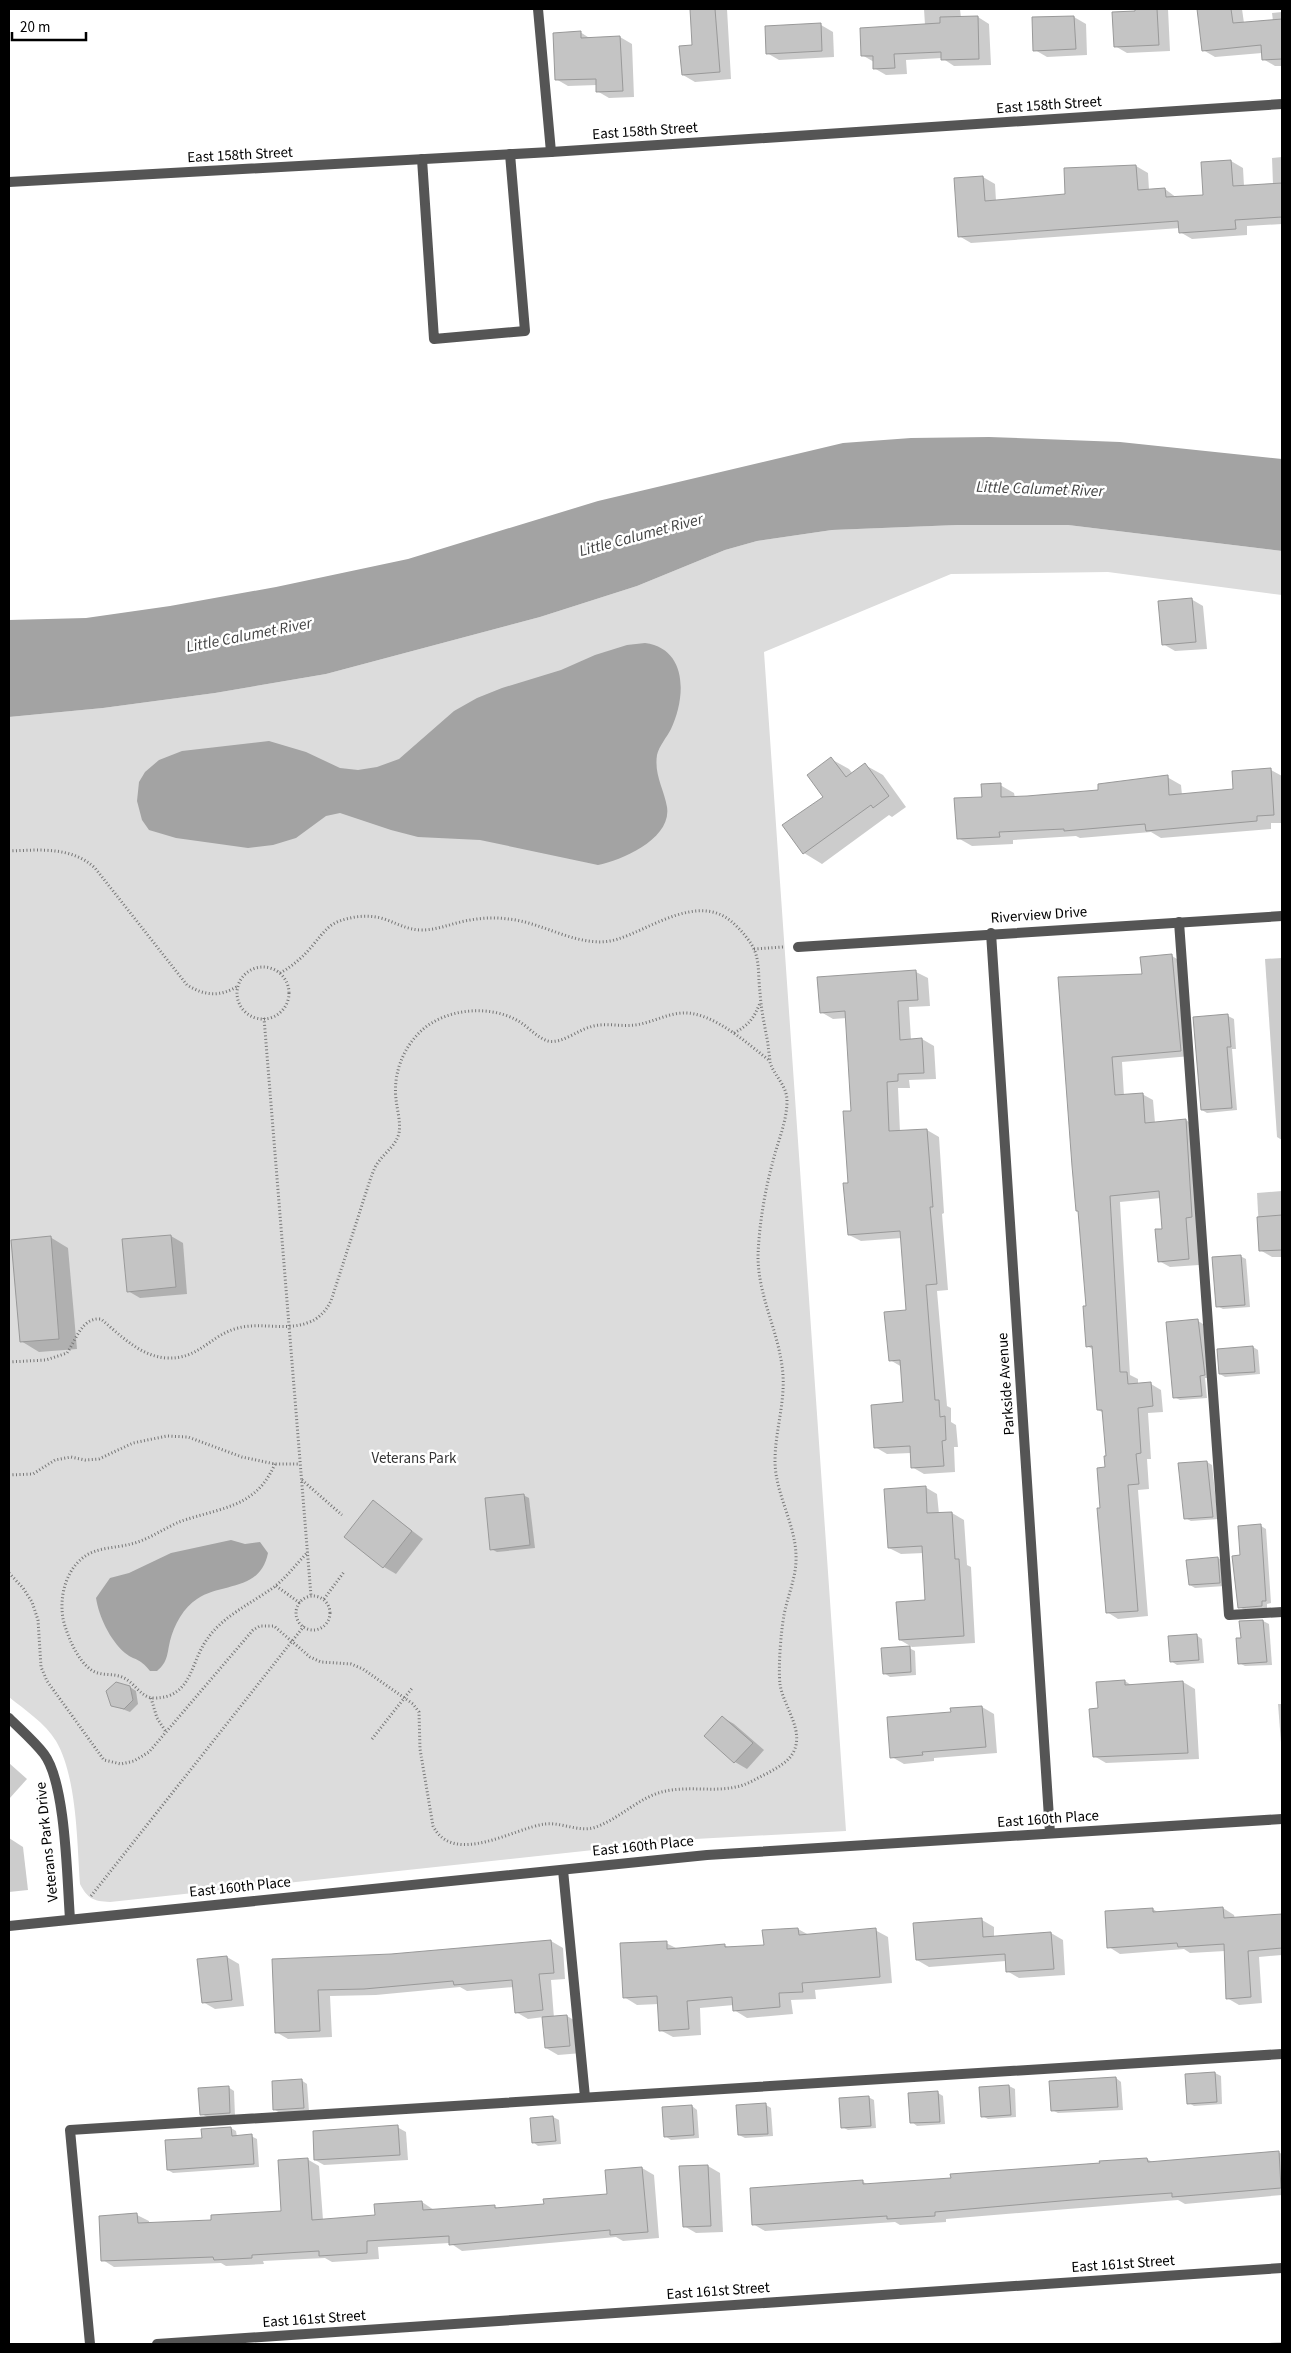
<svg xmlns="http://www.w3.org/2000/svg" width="1291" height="2353" font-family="'Source Sans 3',sans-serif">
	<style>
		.green { fill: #dcdcdc }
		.water { fill: #a3a3a3 }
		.shadow { fill: #0003 }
		.building { fill: #c4c4c4; stroke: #999 }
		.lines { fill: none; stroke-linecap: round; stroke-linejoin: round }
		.path { stroke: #777; stroke-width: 3; stroke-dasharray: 1 2.5; stroke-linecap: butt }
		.lane { stroke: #555; stroke-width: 10 }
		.street { stroke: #555; stroke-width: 10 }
		.labels { text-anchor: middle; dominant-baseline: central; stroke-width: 5; stroke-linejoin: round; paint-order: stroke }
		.street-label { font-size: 15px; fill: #000; stroke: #fff }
		.park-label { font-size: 15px; fill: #333; stroke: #fff }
		.water-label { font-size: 16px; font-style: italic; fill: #444; stroke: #fff }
	</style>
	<rect width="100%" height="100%" fill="#fff"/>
	<!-- green -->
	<path class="green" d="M 957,525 L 1068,525 L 1282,551 L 1282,595 L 1108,572 L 951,574 L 764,652 L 846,1831 L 695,1839 L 110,1902 C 93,1901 88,1899 80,1884 C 77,1842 77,1777 56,1741 C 45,1723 25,1710 9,1697 L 9,717 L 103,708 L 215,693 L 326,674 L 540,617 L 637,586 L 725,550 L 757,541 L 832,530 Z"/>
	<!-- water -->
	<g class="water">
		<polygon points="989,437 1120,442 1282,459 1282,551 1068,525 957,525 832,530 757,541 725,550 637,586 540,617 326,674 215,693 103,708 9,717 9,620 86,618 170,606 276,587 408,559 598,501 843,443 911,438"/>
		<path d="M 645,643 C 688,649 686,697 671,729 C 667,737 659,746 657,755 C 654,775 664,789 667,807 C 672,838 623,860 598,865 L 480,840 L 418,837 L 391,830 L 340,813 L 326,816 L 296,838 L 273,845 L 248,848 L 176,838 L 149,830 L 142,820 L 137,801 L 139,782 L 145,772 L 159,760 L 182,751 L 269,741 L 306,752 L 340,768 L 358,770 L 377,767 L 399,759 L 454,711 L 477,698 L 502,688 L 561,670 L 595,655 L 627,645 Z"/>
		<path d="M 231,1540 L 245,1544 L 260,1542 L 268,1553 C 260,1592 223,1582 197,1599 C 184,1607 174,1625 170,1641 C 167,1654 168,1662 157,1671 L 150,1671 C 139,1657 135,1661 125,1653 C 110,1640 99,1617 96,1598 L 110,1578 L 129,1573 L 171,1553 Z"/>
	</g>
	<!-- shadow -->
	<g class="shadow">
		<polygon points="691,9 727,9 731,79 695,82 683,75 693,46"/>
		<polygon points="924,9 960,9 961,18 978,17 989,24 991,65 954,66 942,58 906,60 907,74 886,75 874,68 874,62 862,55 925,25"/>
		<polygon points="1136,9 1168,9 1170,51 1127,53 1115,46 1136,12"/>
		<polygon points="1199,9 1242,9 1244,23 1273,21 1272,13 1282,12 1282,66 1275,66 1263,59 1262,53 1215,57 1203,50"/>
		<polygon points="1074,17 1086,24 1087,55 1047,57 1035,50 1033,18"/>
		<polygon points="821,25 833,32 834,57 779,60 767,53"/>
		<polygon points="580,32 591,39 620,37 632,44 634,97 609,98 597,91 597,85 568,86 556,79"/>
		<polygon points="1282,157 1282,224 1247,226 1247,235 1192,239 1180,232 1180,228 971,243 959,236 983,177 995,184 996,201 1067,195 1136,166 1148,173 1149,190 1165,189 1177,198 1204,196 1231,161 1243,168 1244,186 1273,185 1272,158"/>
		<polygon points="1191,599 1203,606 1207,649 1175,651 1163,644"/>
		<polygon points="831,759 849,769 853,774 865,765 883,775 906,807 892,817 889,815 822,864 804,853 824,797"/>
		<polygon points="1271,770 1282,776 1282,823 1271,823 1271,829 1161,838 1151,832 1080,838 1076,836 1013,840 1013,844 972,846 958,838 983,798 1000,785 1014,793 1015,798 1100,791 1167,777 1181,785 1182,795 1235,790"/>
		<polygon points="1172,956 1182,962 1191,1056 1122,1062 1124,1096 1142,1094 1153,1100 1155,1123 1186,1120 1196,1127 1199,1265 1170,1267 1159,1261 1163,1230 1161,1198 1120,1202 1130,1375 1138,1379 1138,1384 1151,1384 1161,1390 1163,1412 1148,1413 1151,1459 1147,1459 1149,1489 1138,1490 1148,1616 1118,1619 1107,1612 1101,1509 1108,1457 1104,1413 1098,1410 1094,1350 1087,1346 1088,1307 1079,1212 1077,1210 1060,978 1143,975"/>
		<polygon points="1282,958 1282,1140 1277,1137 1265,959"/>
		<polygon points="916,972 928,978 930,1006 909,1007 911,1040 922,1039 934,1046 936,1079 909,1080 910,1088 898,1088 900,1132 927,1130 939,1137 944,1213 942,1214 948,1290 937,1291 947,1406 951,1408 951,1422 956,1425 958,1447 954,1447 955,1472 924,1474 912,1467 911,1453 887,1454 875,1447 905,1404 902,1367 890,1360 908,1311 902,1238 861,1241 849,1235 852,1112 847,1018 833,1019 821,1012"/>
		<polygon points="1228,1016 1234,1019 1236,1049 1232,1049 1237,1110 1207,1113 1202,1110"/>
		<polygon points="1282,1191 1282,1257 1272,1257 1260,1250 1257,1193"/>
		<polygon points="171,1236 183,1243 187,1294 140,1298 128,1291"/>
		<polygon points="50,1237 68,1248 77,1349 39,1352 21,1341"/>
		<polygon points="1240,1256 1246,1259 1250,1307 1223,1309 1217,1306"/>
		<polygon points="1198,1321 1203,1324 1210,1378 1205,1378 1207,1398 1180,1400 1174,1397"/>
		<polygon points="1253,1347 1258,1350 1260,1374 1225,1377 1220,1374"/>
		<polygon points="1207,1462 1212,1465 1218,1519 1191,1521 1185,1518"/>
		<polygon points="925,1487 937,1494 939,1514 952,1513 964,1520 967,1565 971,1567 975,1643 912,1647 900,1640 927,1601 924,1553 901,1554 889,1548"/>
		<polygon points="523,1495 529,1498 535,1548 497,1552 491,1549"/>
		<polygon points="374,1502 423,1539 396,1574 384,1567"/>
		<polygon points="1261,1526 1266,1529 1271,1603 1267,1604 1267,1609 1245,1610 1239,1607 1241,1556"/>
		<polygon points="1218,1558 1223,1561 1225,1586 1195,1588 1190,1585"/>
		<polygon points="1263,1621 1269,1624 1272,1665 1245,1666 1239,1663 1242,1639"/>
		<polygon points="1196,1635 1202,1639 1204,1663 1177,1665 1171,1661"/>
		<polygon points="909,1648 915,1651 916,1675 890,1677 884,1673"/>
		<polygon points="1125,1681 1131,1685 1183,1682 1195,1689 1199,1759 1106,1763 1094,1756 1099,1709"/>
		<polygon points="130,1687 136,1691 138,1704 130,1712 112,1705"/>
		<polygon points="1278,1704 1282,1704 1282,1744 1281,1743"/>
		<polygon points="982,1707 994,1714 997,1753 934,1758 934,1761 904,1764 892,1757 952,1713 952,1710"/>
		<polygon points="722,1717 734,1724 764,1750 747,1769 735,1762 706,1736"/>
		<polygon points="9,1763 27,1779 9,1799"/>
		<polygon points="9,1838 23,1847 28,1890 9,1892"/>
		<polygon points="1223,1908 1234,1915 1235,1919 1282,1915 1282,1955 1259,1957 1262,2003 1239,2005 1227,1998 1225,1951 1190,1953 1184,1949 1120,1954 1109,1947 1153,1909 1159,1913"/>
		<polygon points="982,1920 994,1927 994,1937 1051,1933 1063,1940 1065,1975 1019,1978 1007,1971 1006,1961 929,1967 917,1960"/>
		<polygon points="798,1929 809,1935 875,1930 888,1937 892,1983 815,1990 816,1999 791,2000 793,2014 747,2018 734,2010 734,2005 700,2008 701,2035 673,2037 660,2030 659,2004 637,2005 624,1997 666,1943 678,1949 724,1945 730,1948 765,1946"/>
		<polygon points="551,1941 563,1948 565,1979 551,1980 554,2018 567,2016 579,2023 582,2053 558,2055 546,2048 544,2017 528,2019 516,2012 514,1987 467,1991 460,1987 376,1995 330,1996 332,2037 288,2039 276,2032 273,1961 391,1956"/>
		<polygon points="227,1957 239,1964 244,2006 215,2009 203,2002 198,1960"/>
		<polygon points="1215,2073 1221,2076 1222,2104 1194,2106 1189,2103 1187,2075"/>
		<polygon points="1116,2078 1121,2082 1123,2110 1058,2113 1052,2110"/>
		<polygon points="301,2080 307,2084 309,2111 280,2113 275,2110"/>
		<polygon points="1009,2086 1015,2089 1016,2117 988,2119 982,2116"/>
		<polygon points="228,2087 234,2091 235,2116 207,2117 202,2114"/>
		<polygon points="938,2093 943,2096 945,2124 917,2126 912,2122"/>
		<polygon points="868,2097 874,2100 876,2128 848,2130 842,2127"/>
		<polygon points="766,2105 771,2108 773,2136 745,2138 739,2135"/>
		<polygon points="692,2106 697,2110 699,2138 671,2140 665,2136"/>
		<polygon points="553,2117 559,2120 561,2144 538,2146 533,2142 531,2119"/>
		<polygon points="397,2127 406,2132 408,2160 324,2165 315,2160"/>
		<polygon points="231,2128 236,2131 237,2137 251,2136 257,2139 259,2167 173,2173 168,2170 203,2140"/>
		<polygon points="1278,2152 1282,2154 1282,2195 1185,2204 1178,2200 946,2219 946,2222 900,2225 895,2222 765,2231 753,2224 862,2181 868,2185 952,2179 952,2175 1147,2159 1154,2163"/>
		<polygon points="307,2159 319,2166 323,2220 377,2216 422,2202 434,2210 494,2206 499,2209 545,2206 608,2195 642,2168 654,2175 659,2238 623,2241 616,2237 462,2251 450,2243 378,2247 379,2259 332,2262 325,2258 263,2261 264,2264 226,2266 221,2263 114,2267 103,2260 100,2217 137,2215 149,2221 149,2224 212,2222 282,2212"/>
		<polygon points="708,2166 720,2173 723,2232 696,2233 684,2226"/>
		<polygon points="1282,2342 1282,2344 1250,2344"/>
	</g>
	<!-- building -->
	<g class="building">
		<polygon points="690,9 715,9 720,72 682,75 679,46 692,45"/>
		<polygon points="1135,9 1157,9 1159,45 1114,47 1112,12 1135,11"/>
		<polygon points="1197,9 1231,9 1233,23 1282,19 1282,59 1262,60 1261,45 1202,51"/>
		<polygon points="978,16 979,59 941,60 941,52 894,54 895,68 873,69 873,56 861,56 860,28 940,23 940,17"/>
		<polygon points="1074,16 1076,49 1033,51 1032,17"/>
		<polygon points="821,23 822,51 766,54 765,26"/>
		<polygon points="581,31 581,38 620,36 623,91 596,92 596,79 555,80 553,33"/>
		<polygon points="1231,160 1233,186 1282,183 1282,217 1235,220 1236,229 1179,233 1178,221 958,237 954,178 983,176 985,201 1065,194 1064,168 1136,165 1138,190 1165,188 1166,197 1203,195 1201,162"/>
		<polygon points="1192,598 1196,642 1162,645 1158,601"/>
		<polygon points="831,757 846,777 865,763 889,796 873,808 871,805 803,854 782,825 823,797 807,775"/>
		<polygon points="1271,768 1274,815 1257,816 1257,821 1146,831 1145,824 1064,831 1064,829 999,832 1000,837 957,839 954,798 982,797 981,784 1001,783 1001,797 1027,796 1098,790 1098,784 1168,775 1169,795 1233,789 1232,771"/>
		<polygon points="1172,954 1181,1051 1112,1057 1115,1095 1143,1093 1145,1123 1186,1119 1192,1217 1186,1218 1189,1259 1158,1262 1155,1229 1162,1229 1159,1191 1110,1196 1120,1372 1127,1372 1128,1384 1151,1382 1153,1406 1138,1408 1141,1453 1136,1454 1139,1484 1128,1485 1138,1611 1106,1613 1097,1508 1100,1508 1097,1468 1105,1467 1104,1456 1106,1456 1102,1410 1097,1410 1092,1346 1086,1347 1083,1306 1086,1306 1078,1211 1076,1211 1072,1166 1058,977 1142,974 1140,957"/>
		<polygon points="916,970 918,1000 898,1001 900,1040 922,1038 924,1073 898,1074 898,1081 887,1082 889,1131 927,1129 933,1207 930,1207 937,1284 926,1285 935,1400 939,1400 940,1417 945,1416 946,1440 942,1441 944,1466 911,1468 910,1446 874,1448 871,1405 903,1402 900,1360 889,1361 884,1312 906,1310 900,1231 848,1235 843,1183 848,1183 843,1111 851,1111 845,1011 820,1013 817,977"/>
		<polygon points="1228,1014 1231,1047 1227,1047 1232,1108 1201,1110 1193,1017"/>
		<polygon points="1282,1215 1282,1250 1259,1251 1257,1217"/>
		<polygon points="171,1235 176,1287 127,1292 122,1239"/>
		<polygon points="51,1236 59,1339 20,1342 11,1240"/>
		<polygon points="1241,1255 1245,1305 1216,1307 1212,1257"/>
		<polygon points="1198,1319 1205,1375 1200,1376 1202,1396 1173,1398 1166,1322"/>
		<polygon points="1253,1346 1255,1372 1219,1374 1217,1349"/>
		<polygon points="1207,1461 1213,1517 1184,1519 1178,1463"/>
		<polygon points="926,1486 927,1513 952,1512 955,1559 959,1559 964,1636 899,1640 896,1602 925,1600 922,1546 888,1548 884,1489"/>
		<polygon points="524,1494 530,1545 490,1550 485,1498"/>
		<polygon points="373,1500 412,1531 383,1568 344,1537"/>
		<polygon points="1261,1524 1266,1601 1262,1601 1262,1606 1238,1608 1232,1556 1240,1555 1238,1526"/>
		<polygon points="1218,1557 1220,1583 1189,1585 1186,1560"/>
		<polygon points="1263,1620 1267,1662 1238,1664 1236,1638 1241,1638 1239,1621"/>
		<polygon points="1197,1634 1199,1660 1170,1662 1168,1636"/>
		<polygon points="910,1646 911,1672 883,1674 881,1648"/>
		<polygon points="1125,1680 1125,1685 1183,1681 1188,1753 1093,1757 1089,1709 1098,1708 1096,1682"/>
		<polygon points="116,1682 130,1686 133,1700 124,1709 111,1706 106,1691"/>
		<polygon points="982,1706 986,1747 922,1752 923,1755 890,1758 887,1717 951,1712 950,1708"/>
		<polygon points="722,1716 753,1743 734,1763 704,1736"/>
		<polygon points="1223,1907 1224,1918 1282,1914 1282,1948 1248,1951 1251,1997 1226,1999 1224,1944 1178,1947 1177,1943 1107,1948 1105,1911 1153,1908 1153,1912"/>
		<polygon points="982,1918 983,1937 1051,1932 1054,1969 1006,1972 1005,1954 916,1960 913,1923"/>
		<polygon points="798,1928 799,1935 876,1928 880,1977 802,1983 803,1992 779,1993 780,2007 733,2011 732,1997 687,2001 689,2029 659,2031 657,1996 623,1998 620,1943 667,1941 667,1949 725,1944 725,1947 764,1945 762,1930"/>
		<polygon points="551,1940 554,1973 539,1974 543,2010 515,2013 512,1980 454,1985 453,1981 364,1989 318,1990 320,2031 275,2033 272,1959 391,1954"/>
		<polygon points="227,1956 232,2000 202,2003 197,1959"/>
		<polygon points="567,2015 570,2046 545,2048 542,2017"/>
		<polygon points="1215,2072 1217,2102 1187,2104 1185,2074"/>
		<polygon points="1116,2077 1118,2107 1051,2111 1049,2081"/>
		<polygon points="302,2079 304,2108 273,2110 272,2081"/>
		<polygon points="1009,2085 1011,2115 981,2117 979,2087"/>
		<polygon points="229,2086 230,2113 200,2115 198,2088"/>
		<polygon points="938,2091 940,2122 910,2123 908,2093"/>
		<polygon points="869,2096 871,2126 841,2128 839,2098"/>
		<polygon points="766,2103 768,2134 738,2135 736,2105"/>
		<polygon points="692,2105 694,2135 664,2137 662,2107"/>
		<polygon points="553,2116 556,2141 532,2143 530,2118"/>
		<polygon points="398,2125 400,2155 314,2160 313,2131"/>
		<polygon points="231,2127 232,2136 252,2134 254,2164 167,2170 165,2140 202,2138 201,2129"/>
		<polygon points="1279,2151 1281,2188 1172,2197 1172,2193 1072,2200 935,2212 935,2216 887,2219 887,2216 752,2225 750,2188 863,2180 863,2184 951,2178 950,2174 1100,2163 1099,2161 1147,2158 1148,2162"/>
		<polygon points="308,2158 312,2220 375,2215 374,2204 422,2201 423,2210 495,2205 495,2208 544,2204 543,2199 607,2194 605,2170 642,2167 648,2232 610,2235 610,2230 449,2245 449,2236 367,2241 367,2253 319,2256 319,2251 252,2255 252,2258 214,2260 213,2257 101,2261 99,2216 137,2213 138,2223 211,2220 211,2215 281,2211 278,2160"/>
		<polygon points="708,2165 711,2226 683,2227 679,2166"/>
	</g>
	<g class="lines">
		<!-- path -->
		<g class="path">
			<path d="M 9,851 C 39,850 71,846 95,868 L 187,985 C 205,996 220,997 238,986"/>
			<polyline points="754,949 783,947"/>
			<circle cx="263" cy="993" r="26"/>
			<polyline points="264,1018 311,1596"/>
			<path d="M 734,1033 C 749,1025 754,1018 760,1003"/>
			<path d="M 9,1362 L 46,1360 L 67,1353 C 76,1340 82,1317 101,1319 C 120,1335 140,1356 166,1358 C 199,1360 210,1335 238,1328 C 260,1322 285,1331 307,1323 C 319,1319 325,1312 331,1301 L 371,1177 C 373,1173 374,1168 377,1164 C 384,1153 396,1146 399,1133 C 401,1122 397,1110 396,1099 C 393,1074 403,1048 421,1031 C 446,1008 491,1004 520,1022 C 529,1028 538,1038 548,1041 C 562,1044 578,1030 590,1027 C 605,1022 620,1027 635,1025 C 651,1023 666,1014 682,1013 C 712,1011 748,1044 770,1061"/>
			<path d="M 275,1464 C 269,1477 262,1488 250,1496 C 233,1509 200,1514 179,1522 C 163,1529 148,1540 131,1544 C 117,1548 97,1547 84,1557 C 63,1572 57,1606 66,1629 C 70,1642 81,1666 95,1672 C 104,1676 115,1673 124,1678 C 135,1683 141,1698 154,1698 C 193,1698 190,1661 208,1638 C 223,1616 252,1603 274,1587 C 286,1578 297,1563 308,1552"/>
			<polyline points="9,1475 33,1474 55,1460 71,1457 85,1460 99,1459 133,1443 167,1436 188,1437 242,1457 275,1464 300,1464"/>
			<polyline points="302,1480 342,1515"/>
			<path d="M 9,1573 L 23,1588 L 32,1602 L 38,1620 L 41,1667 L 47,1681 L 104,1760 L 121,1764 L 134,1761 L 149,1752 L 253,1630 L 260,1626 L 274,1626 L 310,1657 L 321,1662 L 351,1664 L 363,1669 L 413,1704 L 419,1712 L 420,1749 L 433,1826 C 454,1867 514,1828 545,1824 C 563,1822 579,1833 596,1827 C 621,1818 640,1796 666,1791 C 689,1786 713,1792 736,1787 C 747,1785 757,1778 768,1773 C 778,1767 789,1762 794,1751 C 804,1729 783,1706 780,1684 C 778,1668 781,1631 784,1615 C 788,1594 797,1576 796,1555 C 795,1523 775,1493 775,1461 C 775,1429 787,1398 782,1366 C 777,1328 758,1295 758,1256 C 759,1225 765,1190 773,1161 C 778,1141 787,1121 787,1101 C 787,1085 774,1076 770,1062 C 770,1060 768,1046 768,1044 C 765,1027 761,1010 760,992 C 758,979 760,962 754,949 C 749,939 740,929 732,922 C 699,893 652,928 618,939 C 582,951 544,922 508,919 C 494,917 479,918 465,921 C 450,924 437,930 422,930 C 406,930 395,922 381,918 C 369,915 357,916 346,919 C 329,923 324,932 313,945 C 304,956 293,966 280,973"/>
			<polyline points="276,1586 300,1603"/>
			<circle cx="313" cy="1613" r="17"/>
			<polyline points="324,1599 344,1572"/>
			<polyline points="151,1698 157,1718 166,1732"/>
			<polyline points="372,1739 413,1687"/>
			<polyline points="91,1896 304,1626"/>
		</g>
		<!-- lane -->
		<g class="lane">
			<polyline points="538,9 551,152"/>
			<polyline points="422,159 434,339 525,331 510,154"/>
			<polyline points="1179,922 1229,1615 1282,1612"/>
			<polyline points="563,1870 585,2097"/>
			<polyline points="90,2344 70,2130 1282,2054"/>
		</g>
		<!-- street -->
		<g class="street">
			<polyline points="9,182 551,152 1282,104"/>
			<polyline points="991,933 1050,1833"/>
			<polyline points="798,947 1282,916"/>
			<path d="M 9,1718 C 21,1730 34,1741 44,1754 C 66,1783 67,1880 70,1919"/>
			<polyline points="9,1926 707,1855 1282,1819"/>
			<polyline points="157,2344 1282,2268"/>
		</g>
	</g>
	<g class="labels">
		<!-- street labels -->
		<g class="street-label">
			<text transform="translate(1049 105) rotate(-4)">East 158th Street</text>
			<text transform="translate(645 131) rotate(-4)">East 158th Street</text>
			<text transform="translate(240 155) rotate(-3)">East 158th Street</text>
			<text transform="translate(1039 915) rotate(-4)">Riverview Drive</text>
			<text transform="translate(1006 1384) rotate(-94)">Parkside Avenue</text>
			<text transform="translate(1048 1819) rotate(-4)">East 160th Place</text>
			<text transform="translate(47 1842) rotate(-96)">Veterans Park Drive</text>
			<text transform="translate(643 1846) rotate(-6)">East 160th Place</text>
			<text transform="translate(240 1887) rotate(-6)">East 160th Place</text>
			<text transform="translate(1123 2264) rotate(-4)">East 161st Street</text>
			<text transform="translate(718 2291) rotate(-4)">East 161st Street</text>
			<text transform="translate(314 2319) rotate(-4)">East 161st Street</text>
		</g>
		<!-- park labels -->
		<g class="park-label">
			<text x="414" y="1458">Veterans Park</text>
		</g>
		<!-- water labels -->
		<g class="water-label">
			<text transform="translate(1040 489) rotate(2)">Little Calumet River</text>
			<text transform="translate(641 535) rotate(-15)">Little Calumet River</text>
			<text transform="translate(249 635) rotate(-11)">Little Calumet River</text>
		</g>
	</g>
	<!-- border -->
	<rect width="1291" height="2353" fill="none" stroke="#000000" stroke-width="20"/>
	<!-- scale -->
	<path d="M12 32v8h74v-8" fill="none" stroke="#000000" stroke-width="2.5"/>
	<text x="20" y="32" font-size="15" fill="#000000" stroke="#ffffff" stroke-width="4" paint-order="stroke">20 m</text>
</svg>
